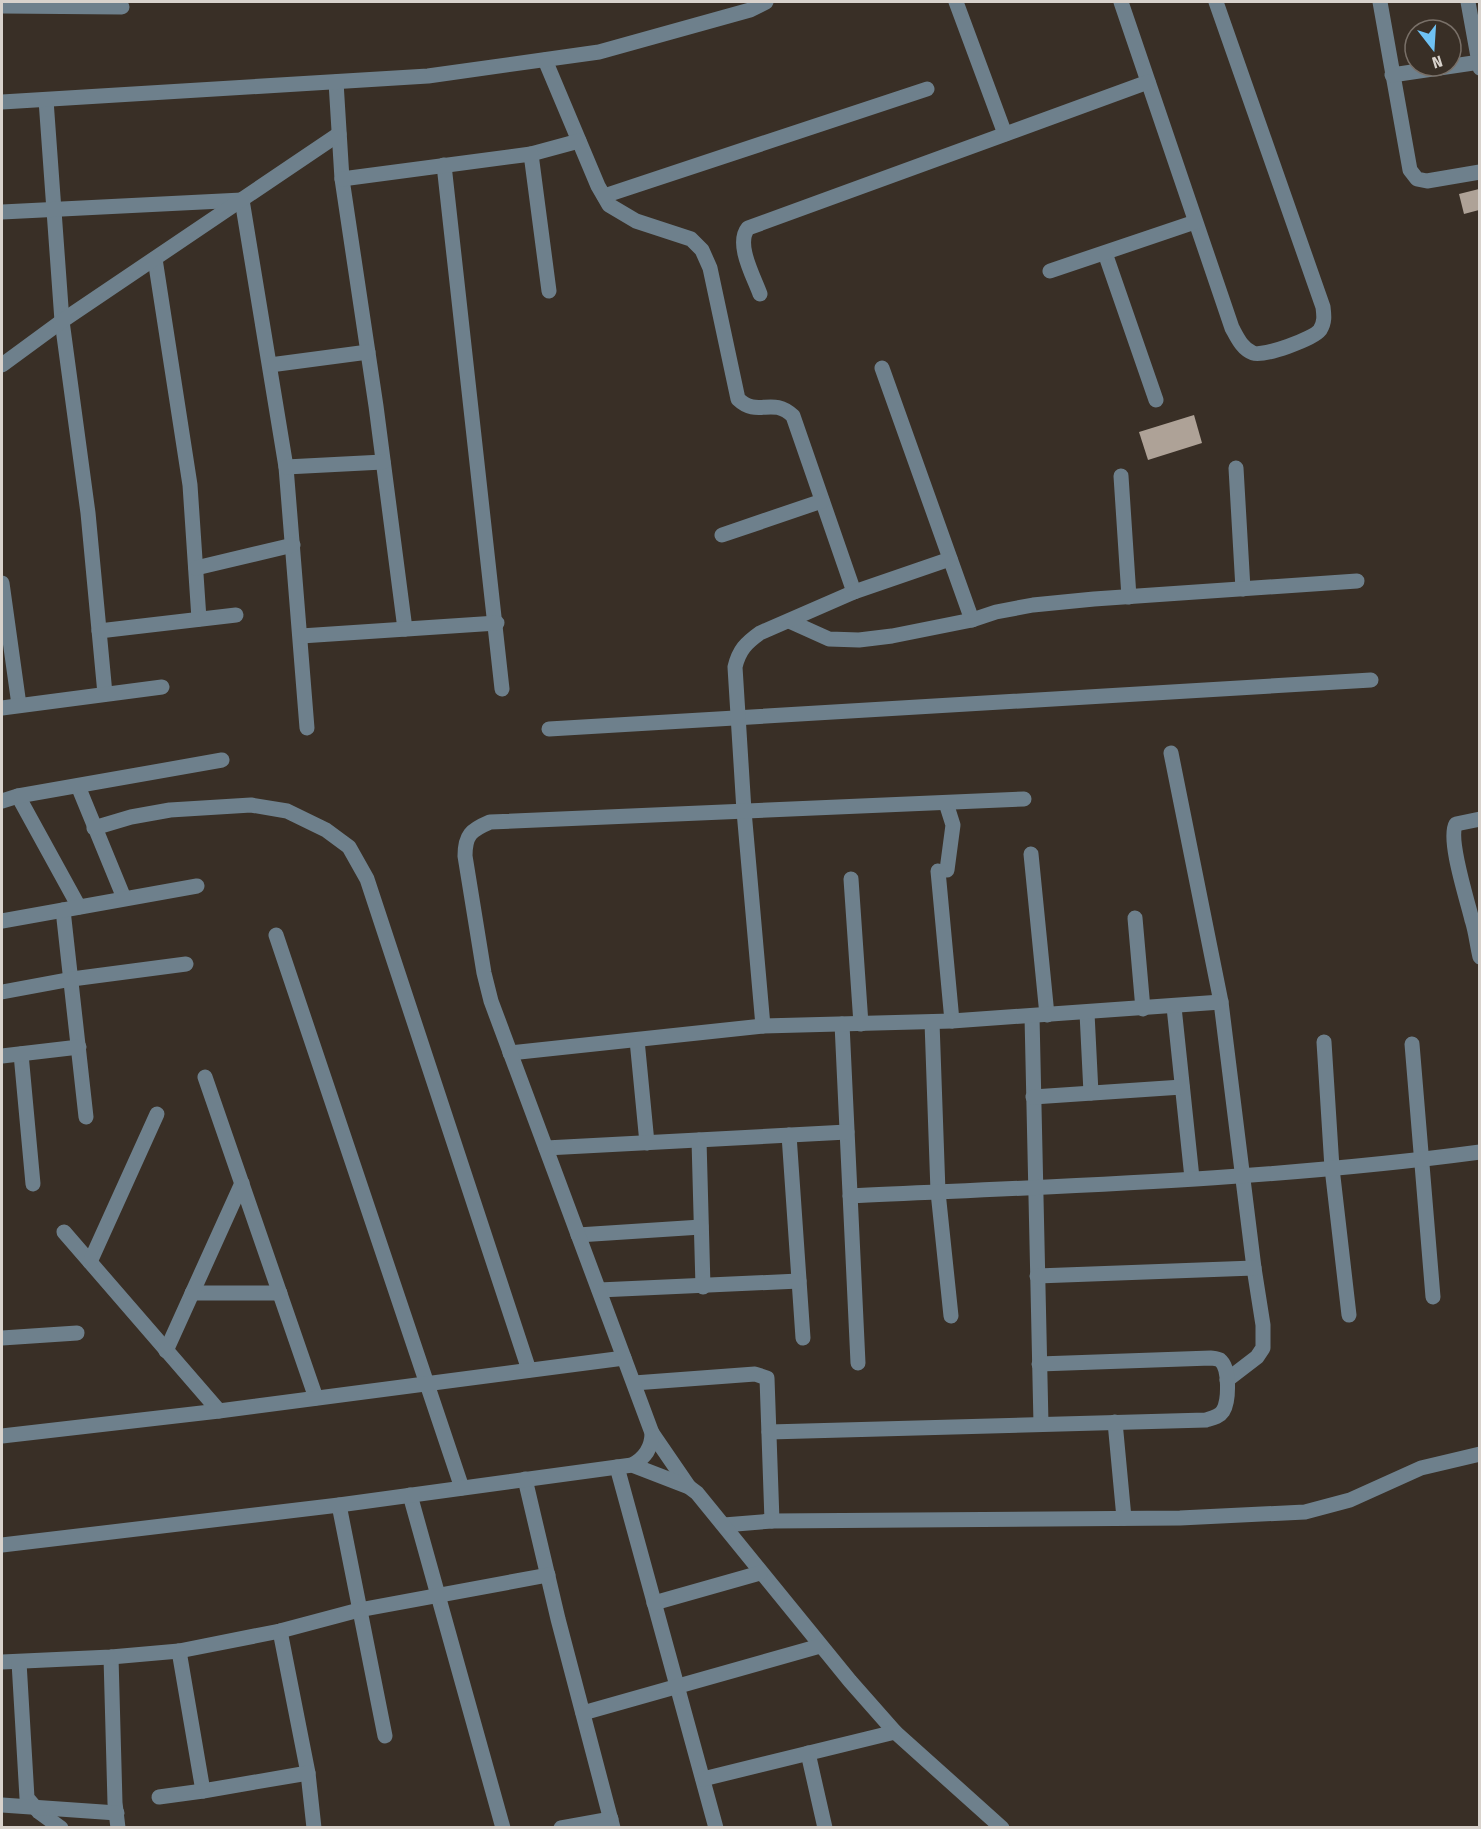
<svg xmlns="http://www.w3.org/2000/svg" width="1481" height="1829" font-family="'Fira Sans Condensed',sans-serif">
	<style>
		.building { fill: #aea297 }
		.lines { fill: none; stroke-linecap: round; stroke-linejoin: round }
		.minor { stroke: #6e808c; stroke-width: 15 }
	</style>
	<rect width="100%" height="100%" fill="#392f26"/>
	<!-- building -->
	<g class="building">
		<polygon points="1479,189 1479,210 1464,214 1459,194"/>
		<polygon points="1194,415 1202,443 1148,460 1139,432"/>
	</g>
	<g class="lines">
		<!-- minor -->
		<g class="minor">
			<polyline points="956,2 1005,134"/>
			<path d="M 1121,2 L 1232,328 C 1237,337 1242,349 1253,353 C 1264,357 1313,339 1320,330 C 1325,322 1324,315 1323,307 L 1216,2"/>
			<polyline points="1380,2 1410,170 1417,179 1427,181 1480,172"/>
			<polyline points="1468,2 1480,68"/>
			<polyline points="2,6 122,7"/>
			<path d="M 545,60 L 598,186 L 609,205 L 636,221 L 691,239 L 702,250 L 710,268 L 738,399 C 758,418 772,396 793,416 L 854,592"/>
			<polyline points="1392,75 1480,62"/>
			<polyline points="336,82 342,179 376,406 405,629"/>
			<polyline points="46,100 62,321 88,513 105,694"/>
			<polyline points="2,102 428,76 599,52 750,10 766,2"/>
			<polyline points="531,154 579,141"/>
			<polyline points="444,165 502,689"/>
			<polyline points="342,179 531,154 549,291"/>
			<polyline points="604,196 927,89"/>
			<polyline points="2,212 242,200 286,467 307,728"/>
			<polyline points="1105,253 1156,400"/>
			<polyline points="155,259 190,485 199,619"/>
			<polyline points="1050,271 1195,222"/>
			<path d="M 760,294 C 754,277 735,244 748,228 L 1148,82"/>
			<polyline points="2,365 62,321 339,134"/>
			<polyline points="270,365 368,352"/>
			<polyline points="882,368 972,620"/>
			<polyline points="286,467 383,462"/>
			<polyline points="1236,468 1243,589"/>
			<polyline points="1121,476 1129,597"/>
			<polyline points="722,535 822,501"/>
			<polyline points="196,568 293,545"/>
			<polyline points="2,583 19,705"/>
			<polyline points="789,621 829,639 859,640 892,636 972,620 996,612 1033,605 1094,599 1357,581"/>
			<polyline points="99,631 236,615"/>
			<polyline points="301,636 497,623"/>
			<polyline points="2,708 162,687"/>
			<polyline points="549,729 1371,680"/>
			<polyline points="1171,753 1221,1002 1254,1268 1263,1325 1263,1348 1257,1357 1227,1380"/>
			<polyline points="78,786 124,898"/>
			<polyline points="18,796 79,907"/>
			<polyline points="2,801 18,796 222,760"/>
			<polyline points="946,803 953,825 947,870"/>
			<path d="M 1480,819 L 1456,824 C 1447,839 1468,902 1472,920 C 1476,932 1477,945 1480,957"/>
			<polyline points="94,828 131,817 170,810 251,805 287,811 326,830 349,847 367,879 529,1370"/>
			<polyline points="1031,854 1047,1015"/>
			<polyline points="938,871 952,1021"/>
			<polyline points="851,879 861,1024"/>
			<polyline points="63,910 86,1117"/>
			<polyline points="1135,918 1143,1009"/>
			<polyline points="2,921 197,886"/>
			<polyline points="276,935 462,1488"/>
			<polyline points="2,992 72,979 186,964"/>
			<polyline points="1174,1007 1192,1178"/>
			<polyline points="1087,1013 1091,1093"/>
			<polyline points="1032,1016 1041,1424"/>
			<polyline points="932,1022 938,1192 951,1316"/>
			<polyline points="842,1024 858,1363"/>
			<path d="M 763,1026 L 744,811 L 735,667 C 739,650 746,643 760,633 L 854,592 L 950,559"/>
			<polyline points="637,1040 647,1143"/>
			<polyline points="1324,1042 1332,1168 1349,1315"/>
			<polyline points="1412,1044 1433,1297"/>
			<polyline points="510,1053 763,1026 952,1021 1221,1002"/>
			<polyline points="21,1054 33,1184"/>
			<polyline points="2,1056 79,1047"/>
			<polyline points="205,1077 316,1398"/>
			<polyline points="1033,1097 1182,1087"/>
			<polyline points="789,1135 803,1338"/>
			<polyline points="699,1140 703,1287"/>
			<polyline points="546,1148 847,1132"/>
			<path d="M 850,1196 C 1060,1186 1271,1180 1480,1152"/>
			<polyline points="64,1232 219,1411"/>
			<polyline points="578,1235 701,1227"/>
			<polyline points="90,1262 157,1114"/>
			<polyline points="1037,1276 1254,1268"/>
			<polyline points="599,1290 799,1281"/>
			<polyline points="192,1293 280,1293"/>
			<polyline points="2,1338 77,1333"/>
			<polyline points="166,1351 242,1183"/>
			<polyline points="634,1383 755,1374 767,1378 772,1521"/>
			<polyline points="1115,1422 1124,1518"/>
			<path d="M 769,1432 L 1206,1420 C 1213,1418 1219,1417 1223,1411 C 1229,1401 1230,1368 1220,1360 C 1219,1359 1212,1358 1211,1358 L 1039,1364"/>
			<polyline points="652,1433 689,1487"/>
			<polyline points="2,1436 219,1411 624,1358"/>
			<path d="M 632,1465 C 645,1458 652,1448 652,1433 L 491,1001 L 484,973 L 465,856 C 465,835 471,830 490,822 L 1024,799"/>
			<polyline points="617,1467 716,1828"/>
			<polyline points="525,1479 558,1619 613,1828"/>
			<polyline points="410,1495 503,1828"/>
			<polyline points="339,1505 385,1736"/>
			<polyline points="724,1525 772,1521 1180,1518 1305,1512 1350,1500 1421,1468 1480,1454"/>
			<polyline points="2,1545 339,1505 632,1465 689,1487 697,1493 850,1681 895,1732 1002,1828"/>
			<polyline points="654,1603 760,1573"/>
			<polyline points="280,1631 308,1773 314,1828"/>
			<polyline points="179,1651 203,1791 308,1773"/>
			<polyline points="111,1657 115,1803 118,1828"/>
			<polyline points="2,1662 111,1657 179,1651 280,1631 359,1610 548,1575"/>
			<polyline points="19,1662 27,1798 39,1812 61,1828"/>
			<polyline points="583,1713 820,1646"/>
			<polyline points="808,1753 825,1828"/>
			<polyline points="703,1779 895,1732"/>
			<polyline points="159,1797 203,1791"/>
			<polyline points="2,1805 117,1813"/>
			<polyline points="561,1828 611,1819"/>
		</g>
	</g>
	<!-- border -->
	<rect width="1481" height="1829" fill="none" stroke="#d8d2cc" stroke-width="6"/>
	<!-- north arrow -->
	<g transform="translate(1433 48) rotate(163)"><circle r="28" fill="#392f26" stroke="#797068" stroke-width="1.5"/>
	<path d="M0-4.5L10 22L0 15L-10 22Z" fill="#6fc2f4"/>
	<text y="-9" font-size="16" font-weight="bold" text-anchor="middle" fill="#d8d2cc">N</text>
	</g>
</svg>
